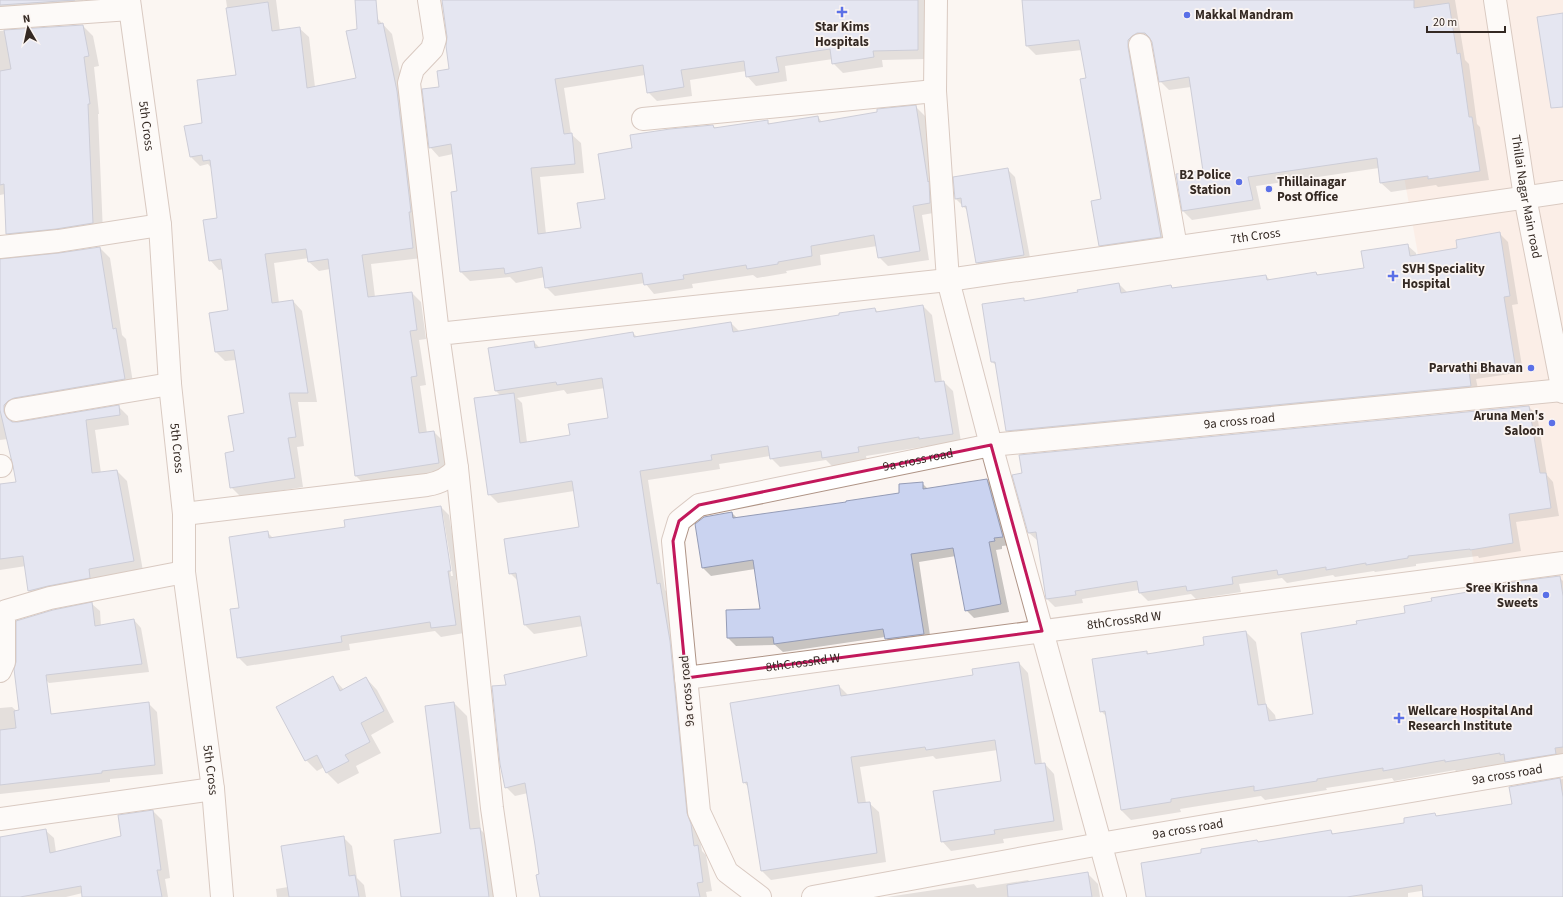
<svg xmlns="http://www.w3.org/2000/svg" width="1563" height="897" font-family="'Source Sans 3',sans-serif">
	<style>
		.built { fill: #fbe5da }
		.shadow { fill: #0003; fill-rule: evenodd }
		.building { fill: #cad3f0; stroke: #959cb6 }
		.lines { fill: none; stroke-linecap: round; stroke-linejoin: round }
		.minor-casing { stroke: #af9486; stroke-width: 24 }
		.minor { stroke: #fff; stroke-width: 22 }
		.marked { fill: none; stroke: #c2185b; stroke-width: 3; stroke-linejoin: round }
		.poi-dot { fill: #5b70e7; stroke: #fbf5f2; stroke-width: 1.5 }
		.labels { text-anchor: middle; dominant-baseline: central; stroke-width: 3.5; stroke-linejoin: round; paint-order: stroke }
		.poi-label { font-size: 13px; font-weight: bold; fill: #342923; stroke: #fbf5f2; text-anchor: start }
		.street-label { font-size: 13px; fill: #342923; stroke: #fbf5f2 }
	</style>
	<rect width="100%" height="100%" fill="#fbf5f2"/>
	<!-- built -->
	<polygon class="built" points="1414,0 1563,0 1563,897 1534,897 1373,5"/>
	<!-- shadow -->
	<g class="shadow">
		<polygon points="0,0 83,0 84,10 0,21"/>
		<polygon points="226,0 276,0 280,31 299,28 309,37 315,87 357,78 358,29 377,18 392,34 406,102 422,258 371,264 375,297 412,293 421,302 426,339 419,340 426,385 420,386 427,433 434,432 443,441 448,472 365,485 355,475 330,269 319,271 309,262 309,258 274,263 279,303 293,301 302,311 317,402 298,402 304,446 297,447 303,487 241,497 231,487 235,452 245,414 236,360 225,361 216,352 210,313 229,310 224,269 219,270 210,260 218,219 212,169 208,164 200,166 191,157 204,124 237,76"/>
		<polygon points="452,0 927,0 927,59 882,60 883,67 843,73 833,63 833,59 785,66 787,81 756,86 747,76 746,71 690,80 692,96 657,101 648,92 645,75 564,88 571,134 581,143 584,173 540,177 546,234 582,229 606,200 633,149 713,126 716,128 767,121 771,125 818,117 822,122 915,106 925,116 939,212 922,215 929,260 888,266 879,257 877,246 820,255 821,265 786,271 787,273 757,278 753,275 692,284 693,288 654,294 645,283 555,296 546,287 545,277 516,283 510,277 470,281 461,272 458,192 453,154 439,157 430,147 440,88 450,70"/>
		<polygon points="1022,0 1455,0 1465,60 1469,64 1477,124 1480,127 1489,180 1438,187 1436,185 1391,192 1381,183 1379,168 1256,186 1261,209 1192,220 1183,211 1204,172 1191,87 1169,90 1160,81 1153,42 1147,41 1170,246 1109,254 1100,245 1102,200 1082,50 1036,55 1027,46"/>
		<polygon points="83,26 93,36 99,66 94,67 99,114 98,114 103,233 17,243 7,233 5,194 0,195 0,31"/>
		<polygon points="1007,169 1015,177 1031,263 984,270 977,263 968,211 956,199"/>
		<polygon points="1500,234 1508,242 1518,304 1512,305 1523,372 1476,379 1479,394 1015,439 1007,430 997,366 992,362 1023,299 1026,302 1079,293 1119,284 1128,293 1171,286 1173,289 1266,276 1270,280 1316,273 1319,276 1365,269 1407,245 1416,253 1416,256 1458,249"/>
		<polygon points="100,248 110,258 122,335 126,339 134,389 14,416 13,423 118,406 128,416 129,425 95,430 101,473 117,471 127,481 143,571 39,601 29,591 26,566 0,570 0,485 17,482 8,439 0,440 0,260"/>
		<path d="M 923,306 L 932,315 L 942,382 L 944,382 L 953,391 L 961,442 L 929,447 L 928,446 L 866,456 L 867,461 L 832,466 L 826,460 L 780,467 L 771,458 L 770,456 L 719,464 L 720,469 L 648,480 L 665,590 L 668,593 L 699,833 L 702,851 L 706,855 L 712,891 L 706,892 L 707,897 L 541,897 L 540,875 L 528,793 L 515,796 L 506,787 L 507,686 L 588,657 L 583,626 L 534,634 L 525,625 L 518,581 L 510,573 L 580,528 L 574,491 L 498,503 L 489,494 L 501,396 L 496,391 L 534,342 L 540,348 L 633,333 L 637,337 L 731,323 L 740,332 L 840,316 L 875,309 L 879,313 ZM 605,388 L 609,419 L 571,436 L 527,442 L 522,403 L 517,398 L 564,390 L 567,394 Z"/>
		<polygon points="1529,407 1537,415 1547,475 1553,482 1559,516 1516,522 1521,551 1479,558 1478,556 1416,564 1416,566 1375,572 1374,571 1335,577 1333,575 1287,583 1282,578 1239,584 1241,592 1196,599 1191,594 1148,601 1140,593 1139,590 1082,599 1083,603 1055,607 1047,599 1038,541 1029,533"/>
		<polygon points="987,480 995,488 1011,545 1002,546 1002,549 996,550 1009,612 974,618 966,610 956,556 919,562 931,642 894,647 885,637 783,652 775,645 736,646 728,638 761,610 755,569 711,576 703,568 732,513 737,518 847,503 900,493 922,483 928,489"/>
		<path d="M 441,507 L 449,515 L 459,579 L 456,580 L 464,633 L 441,637 L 435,631 L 349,644 L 350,650 L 247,666 L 238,657 L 240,609 L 267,532 L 273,538 L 346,527 ZM 441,515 L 443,515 L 453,576 L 451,576 Z"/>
		<polygon points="1559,577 1563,581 1563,764 1516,772 1508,763 1456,771 1455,770 1394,781 1392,778 1326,788 1327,790 1265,800 1261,796 1180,809 1181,812 1131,820 1121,810 1107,717 1101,711 1147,652 1150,655 1206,646 1246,632 1256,642 1266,705 1275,715 1276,720 1314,714 1358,625"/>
		<polygon points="92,604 100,611 101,626 134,620 141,628 149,672 49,683 42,676"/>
		<polygon points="1019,663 1028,673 1042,764 1045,764 1054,774 1063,830 1003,839 1004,843 951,851 942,841 1003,782 998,750 936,759 933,756 860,767 866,803 869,803 879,812 886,862 771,880 762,871 749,788 744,782 839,686 848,695 974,676"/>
		<polygon points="333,678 344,690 366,678 377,690 394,722 371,735 381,753 356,766 359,773 338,784 327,773 324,767 317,771 306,760"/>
		<polygon points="148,703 157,712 163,774 110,779 110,782 0,794 0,708 12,707 21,715 22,721"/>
		<polygon points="454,703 467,716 481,830 493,842 500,897 402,897 442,834"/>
		<polygon points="1563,779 1563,897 1468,897 1466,884 1408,893 1408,897 1147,897 1202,854 1258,842 1331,831 1334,835 1405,823 1435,814 1437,817 1513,805 1510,788"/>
		<polygon points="153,811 162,820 170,878 165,879 168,897 127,897 124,883 66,897 0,897 0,838 45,830 54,838 56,852 122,836"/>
		<polygon points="343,837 352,846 357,878 364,885 366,897 277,897 276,889 288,887"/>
		<polygon points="1087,873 1098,884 1100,897 887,897 974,884 977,888 1028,880 1030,882"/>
	</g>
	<!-- building -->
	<g class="building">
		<polygon points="0,0 75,0 0,5"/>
		<polygon points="355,0 376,0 378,24 383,23 397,91 411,212 409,212 413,248 362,255 368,297 412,292 417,330 410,331 417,376 411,377 419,433 434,431 439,463 355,476 328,259 308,262 306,249 265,254 272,303 293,300 308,393 289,393 296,437 288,438 295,478 230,488 225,453 234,451 228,416 244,413 234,350 215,352 209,313 228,310 221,259 209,261 203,220 217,218 210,160 203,161 202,155 190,157 184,126 202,123 197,80 236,75 226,8 268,2 272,31 300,27 307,88 356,78 346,31 357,29"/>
		<polygon points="442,0 918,0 918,50 873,51 874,57 832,64 830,49 776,57 779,72 746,77 744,61 681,70 684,87 647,93 643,65 555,79 564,134 572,133 575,164 531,168 538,234 581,228 577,203 605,199 598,154 632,148 630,135 670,129 713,125 714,128 768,120 768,124 818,116 819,122 877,112 877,109 916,105 928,182 929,181 930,203 913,206 920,251 878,258 874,235 811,246 812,256 778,262 778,264 747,269 746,265 683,275 684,279 644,285 642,273 545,288 542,267 505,274 504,268 460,272 451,192 457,191 451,144 429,148 422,89 439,87 437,71 449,69 446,46 447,37"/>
		<polygon points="1022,0 1414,0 1414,8 1449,3 1457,54 1460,53 1469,117 1472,117 1480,171 1428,179 1428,176 1380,183 1377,158 1248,177 1253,200 1182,211 1176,174 1203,171 1189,77 1159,82 1152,42 1149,37 1145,33 1137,33 1132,36 1128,40 1128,47 1161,237 1099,246 1091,201 1101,199 1080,79 1086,78 1079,40 1026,46"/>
		<polygon points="1563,13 1563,107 1551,108 1537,17"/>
		<polygon points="83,25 89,56 84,57 90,104 88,104 93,223 56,229 6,234 4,184 0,185 0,71 11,69 4,30"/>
		<polygon points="1008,168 1024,255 976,263 966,206 962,207 961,198 955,199 953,177"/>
		<polygon points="1500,232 1510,296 1504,297 1515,364 1469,371 1471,386 1006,431 995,362 991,362 982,304 1024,298 1024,301 1078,292 1077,290 1119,283 1121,293 1171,285 1172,288 1266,275 1267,280 1316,272 1317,275 1364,268 1361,251 1408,244 1410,256 1457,248 1456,240"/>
		<polygon points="100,247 113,329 116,328 125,379 14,398 8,401 4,405 4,412 7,418 12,422 18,422 119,405 120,415 86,420 92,473 117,470 134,561 89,569 90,578 48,586 28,591 23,556 0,559 0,484 16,482 13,466 11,458 0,410 0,259 59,253"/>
		<polygon points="923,305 935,382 944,381 953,434 919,439 919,437 858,447 859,452 822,458 821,451 770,459 768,446 711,455 712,460 640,471 657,584 660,583 670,641 687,813 691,824 694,846 698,845 703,882 697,883 700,897 540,897 536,875 539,874 535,845 525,783 505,788 500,764 492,686 506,685 504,675 587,656 580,616 524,625 516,573 509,574 504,539 579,527 572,481 488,495 474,398 514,393 520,443 570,435 568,424 608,418 602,378 557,385 556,382 495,391 488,348 534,341 535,348 633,332 634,337 731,322 733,332 839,315 839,313 875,308 876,312"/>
		<polygon points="1529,406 1540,473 1546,473 1551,508 1509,514 1513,543 1470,550 1470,549 1408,556 1408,558 1366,565 1366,563 1326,570 1326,567 1278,575 1277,570 1232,577 1233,584 1187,591 1186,586 1139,593 1137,581 1075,591 1076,595 1046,599 1036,532 1028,533 1012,475 1022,473 1019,455"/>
		<polygon points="987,479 1003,537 994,538 995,541 989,542 1001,604 965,611 953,548 911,554 924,634 885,639 883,629 774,644 773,637 727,638 726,610 760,609 753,560 702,568 695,524 704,517 732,512 733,518 846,502 846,501 899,493 899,484 923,482 923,489"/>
		<polygon points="441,506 451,571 448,571 456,625 431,628 430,622 341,636 342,642 237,658 230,609 239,608 229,537 268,531 269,538 345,527 344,520"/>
		<polygon points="1560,576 1563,596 1563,747 1555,748 1556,754 1505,762 1504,754 1500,755 1500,753 1445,762 1445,760 1383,771 1383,768 1317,779 1317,781 1254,791 1254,786 1171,799 1171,802 1121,810 1105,711 1100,712 1092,659 1147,651 1147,654 1204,645 1203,637 1246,631 1258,705 1266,704 1269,721 1313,714 1301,633 1357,624 1356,621 1405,613 1404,606 1432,601 1431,598 1474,591 1474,590 1520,581"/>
		<polygon points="92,602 95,626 134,619 142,664 46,675 51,714 149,702 155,765 102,771 102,773 0,785 0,730 16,728 14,711 19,710 14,669 16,662 16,621 53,610"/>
		<polygon points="1019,662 1035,764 1045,763 1054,821 994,830 995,834 941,842 933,791 1001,781 995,740 926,750 925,747 851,757 858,803 870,802 877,853 761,871 747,782 743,783 730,703 839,685 841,696 973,675 972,669"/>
		<polygon points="333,676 340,691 366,677 384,711 361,723 370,742 345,755 349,761 326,773 317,755 305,761 276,707"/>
		<polygon points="454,702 470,829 480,828 489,897 401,897 394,840 441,833 425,706"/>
		<polygon points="1560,778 1563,797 1563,897 1423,897 1422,885 1347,897 1146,897 1141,863 1201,853 1201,849 1257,840 1258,842 1331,830 1332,834 1404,823 1404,818 1435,813 1436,816 1512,804 1509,787"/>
		<polygon points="153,810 161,870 157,870 162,897 82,897 81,886 20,897 0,897 0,837 46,829 50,853 121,836 118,815"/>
		<polygon points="344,836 349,876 355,875 359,897 289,897 281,846"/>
		<polygon points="1088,872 1092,897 1008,897 1007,885"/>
	</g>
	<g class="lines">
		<defs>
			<g id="minor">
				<path id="s1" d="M 129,0 L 160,225 L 170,384 L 184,514 L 184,572 L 213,789 L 222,897"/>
				<polyline points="429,0 435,39 432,49 413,69 409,83 438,334"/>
				<polyline points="936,0 935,91 948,280 991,445 1115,897"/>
				<path id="s2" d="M 1495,0 L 1525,197 L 1563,392"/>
				<polyline points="0,18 130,9"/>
				<polyline points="1140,45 1176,247"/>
				<polyline points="643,119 935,91"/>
				<polyline points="0,247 58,241 160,225"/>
				<polyline points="16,410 170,384"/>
				<polyline points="0,466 1,466"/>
				<polyline points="457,468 492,808 505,897"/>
				<path id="s3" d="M 184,514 L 427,485 C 439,483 449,479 457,468 L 438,334 L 948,280 L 1563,192"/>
				<polyline points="0,671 4,662 4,616 6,611 50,598 184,572"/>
				<path id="s4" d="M 686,678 L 1563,563"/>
				<polyline points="0,819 213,789"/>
				<path id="s5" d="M 760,897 L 727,872 L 699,812 L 673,541 L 679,521 L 699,505 L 991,445 L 1563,390"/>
				<path id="s6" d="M 813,897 L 1100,844 L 1563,765"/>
			</g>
		</defs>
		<!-- minor casing -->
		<use href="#minor" class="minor-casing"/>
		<!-- minor -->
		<use href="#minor" class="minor"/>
	</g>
	<!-- marked area -->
	<path d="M0 0H1563V897H0ZM 991,445 L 1042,631 L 686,678 L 673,541 L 679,521 L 699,505 Z" fill="#fbf5f2" fill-opacity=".55" fill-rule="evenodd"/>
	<path class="marked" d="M 991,445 L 1042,631 L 686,678 L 673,541 L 679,521 L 699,505 Z"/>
	<!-- markers -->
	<g class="poi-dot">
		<path d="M840 6h4v4h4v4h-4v4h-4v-4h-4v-4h4z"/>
		<circle cx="1187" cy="15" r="4"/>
		<circle cx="1239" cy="182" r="4"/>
		<circle cx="1269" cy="189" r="4"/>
		<path d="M1391 270h4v4h4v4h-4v4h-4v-4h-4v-4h4z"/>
		<circle cx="1531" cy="368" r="4"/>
		<circle cx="1552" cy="423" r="4"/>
		<circle cx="1546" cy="595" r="4"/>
		<path d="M1397 712h4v4h4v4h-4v4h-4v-4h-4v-4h4z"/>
	</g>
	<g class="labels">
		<!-- poi labels -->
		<g class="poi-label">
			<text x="1195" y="15">Makkal Mandram</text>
			<text x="842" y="27" text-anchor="middle">Star Kims<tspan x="842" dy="15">Hospitals</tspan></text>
			<text x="1231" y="175" text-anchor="end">B2 Police<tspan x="1231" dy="15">Station</tspan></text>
			<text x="1277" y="182">Thillainagar<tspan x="1277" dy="15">Post Office</tspan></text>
			<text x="1402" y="269">SVH Speciality<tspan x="1402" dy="15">Hospital</tspan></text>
			<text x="1523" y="368" text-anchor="end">Parvathi Bhavan</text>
			<text x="1544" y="416" text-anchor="end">Aruna Men's<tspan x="1544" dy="15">Saloon</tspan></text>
			<text x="1538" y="588" text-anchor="end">Sree Krishna<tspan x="1538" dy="15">Sweets</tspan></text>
			<text x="1408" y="711">Wellcare Hospital And<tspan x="1408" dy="15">Research Institute</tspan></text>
		</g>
		<!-- street labels -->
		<g class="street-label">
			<text stroke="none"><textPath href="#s1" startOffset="127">5th Cross</textPath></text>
			<text stroke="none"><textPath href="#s2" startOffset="199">Thillai Nagar Main road</textPath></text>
			<text stroke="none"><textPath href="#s3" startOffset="1239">7th Cross</textPath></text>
			<text stroke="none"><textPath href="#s5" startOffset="974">9a cross road</textPath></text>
			<text stroke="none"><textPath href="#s1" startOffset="451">5th Cross</textPath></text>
			<text stroke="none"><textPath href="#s5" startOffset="650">9a cross road</textPath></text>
			<text stroke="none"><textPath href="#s4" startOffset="442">8thCrossRd W</textPath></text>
			<text stroke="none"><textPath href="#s4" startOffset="118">8thCrossRd W</textPath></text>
			<text transform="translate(687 691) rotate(-95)">9a cross road</text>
			<text stroke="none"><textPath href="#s1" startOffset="775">5th Cross</textPath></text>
			<text stroke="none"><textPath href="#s6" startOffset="705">9a cross road</textPath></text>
			<text stroke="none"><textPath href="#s6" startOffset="381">9a cross road</textPath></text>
		</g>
	</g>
	<!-- north arrow -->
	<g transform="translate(28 28) rotate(351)" stroke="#fbf5f2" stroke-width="3" paint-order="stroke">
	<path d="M0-3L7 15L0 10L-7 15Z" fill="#342923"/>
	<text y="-6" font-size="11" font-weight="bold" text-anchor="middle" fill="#342923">N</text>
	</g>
	<!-- scale -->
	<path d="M1427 26v6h78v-6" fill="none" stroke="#342923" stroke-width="2"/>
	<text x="1433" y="26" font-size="12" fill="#342923" stroke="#fbf5f2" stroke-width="3" paint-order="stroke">20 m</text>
</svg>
